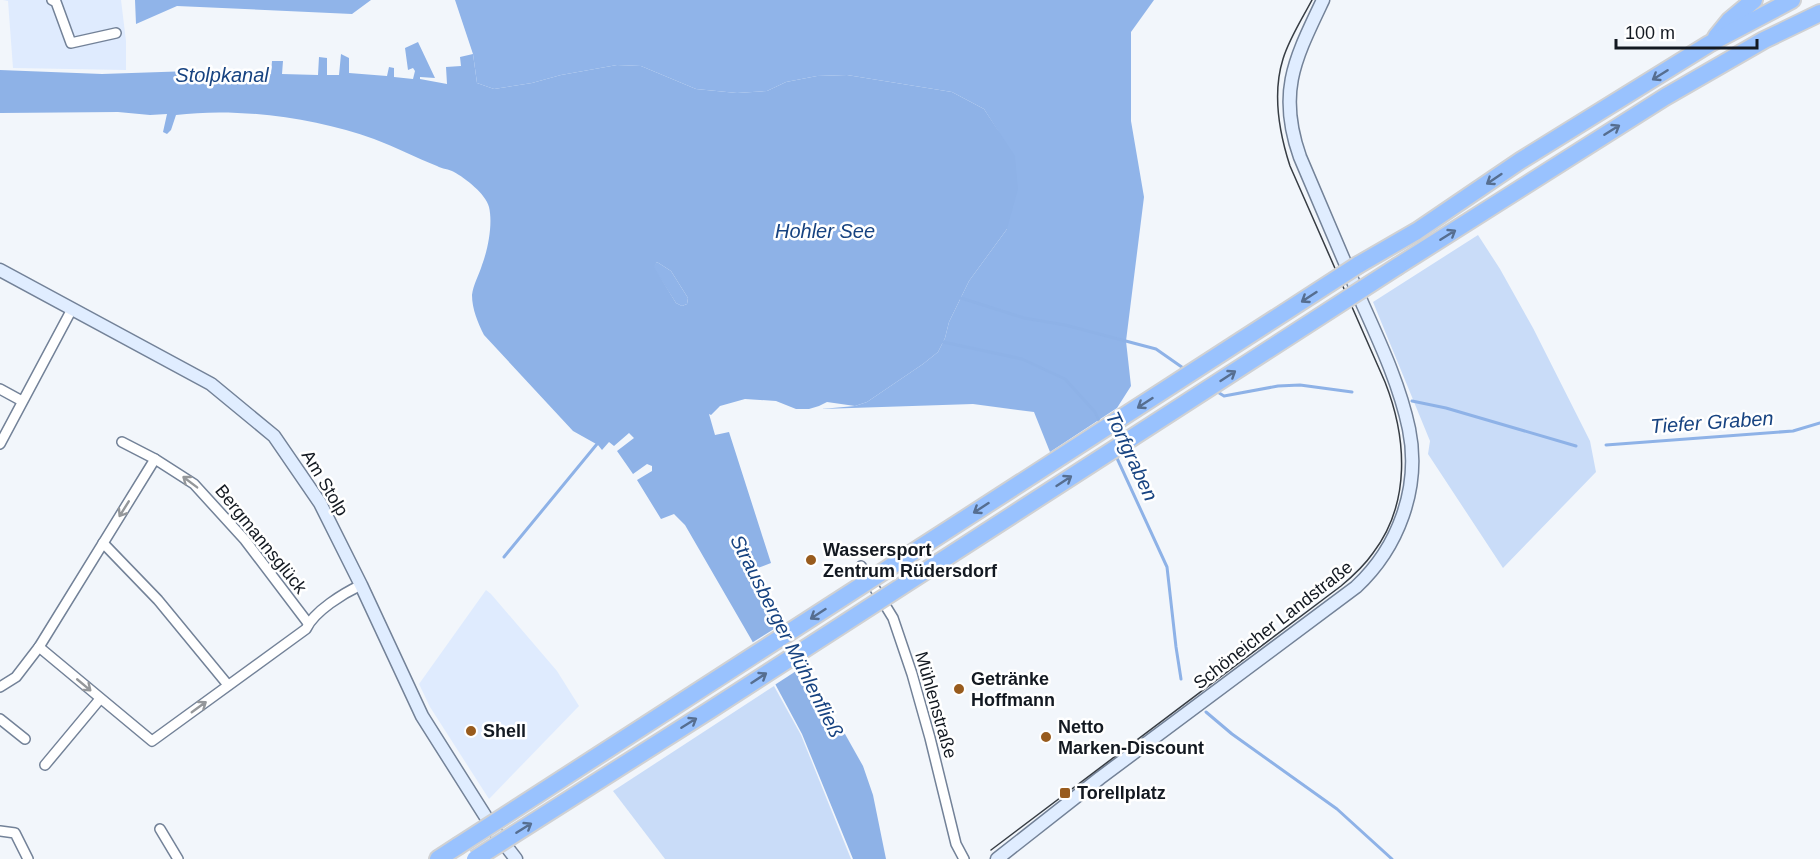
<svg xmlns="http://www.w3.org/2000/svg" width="1820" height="859" font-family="Arial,sans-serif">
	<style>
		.built { fill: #dfebfe }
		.green { fill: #c9dcf8 }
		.forest { fill: #90b4e9 }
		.water { fill: #8eb2e7; fill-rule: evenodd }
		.pier { fill: #f2f6fb }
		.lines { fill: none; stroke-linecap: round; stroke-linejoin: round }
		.stream { stroke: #8eb2e7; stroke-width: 3 }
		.street-casing { stroke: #738298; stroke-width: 12 }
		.secondary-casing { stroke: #738298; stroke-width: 15 }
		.highway-casing { stroke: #d0d1d3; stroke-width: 20 }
		.street { stroke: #fff; stroke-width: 9 }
		.secondary { stroke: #e0edff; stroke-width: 12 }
		.highway { stroke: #99c2fe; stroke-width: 16 }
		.tram { stroke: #373d44; stroke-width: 1.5 }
		.highway-bridge-casing { stroke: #d0d1d3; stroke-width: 20; stroke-linecap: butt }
		.highway-bridge { stroke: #99c2fe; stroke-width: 16 }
		.oneway { stroke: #566e90 }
		.oneway2 { stroke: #95989b }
		.poi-dot { fill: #985b1d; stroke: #fff; stroke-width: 2 }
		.labels { text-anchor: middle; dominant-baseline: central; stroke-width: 5; stroke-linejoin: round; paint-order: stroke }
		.street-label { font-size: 18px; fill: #131921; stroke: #fff }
		.poi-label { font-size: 18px; font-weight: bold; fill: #131921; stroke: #fff; text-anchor: start }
		.water-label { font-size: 20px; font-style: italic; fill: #174381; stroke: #fff }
	</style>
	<rect width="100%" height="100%" fill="#f2f6fb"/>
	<!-- built -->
	<g class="built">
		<polygon points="3,0 121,0 126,41 126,70 13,68 8,1"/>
		<polygon points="486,590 491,594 557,671 579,706 489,799 430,707 419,684"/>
	</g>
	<!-- green -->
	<g class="green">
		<polygon points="1478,235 1500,269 1533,328 1590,441 1596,472 1503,568 1428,454 1430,441 1373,302"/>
		<polygon points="774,686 801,735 851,859 665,859 613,791"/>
	</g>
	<!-- forest -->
	<g class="forest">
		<polygon points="135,0 371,0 352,14 177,6 136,24"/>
		<polygon points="455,0 1154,0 1131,32 1131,121 1144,197 1126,341 1131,386 1117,408 1050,452 1034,412 973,404 821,409 855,406 867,402 923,364 938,352 945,338 949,322 969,281 1007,229 998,131 984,109 952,92 847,75 817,76 786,82 767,91 737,93 696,89 641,66 617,65 561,75 532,83 494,89 477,83 473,54"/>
		<polygon points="657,262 671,271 688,298 687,304 682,306 676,303 653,267"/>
	</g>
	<!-- water -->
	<path class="water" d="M 418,42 L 435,78 L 420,77 L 420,79 L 447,84 L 446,67 L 461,66 L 460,57 L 473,54 L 477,83 L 494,89 L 532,83 L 561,75 L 617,65 L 641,66 L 696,89 L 737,93 L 767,91 L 786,82 L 817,76 L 847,75 L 952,92 L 984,109 L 1015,156 L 1018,189 L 1007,229 L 969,281 L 949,322 L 945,338 L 938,352 L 923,364 L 867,402 L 855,406 L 827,402 L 819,406 L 809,409 L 796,409 L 776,401 L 745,399 L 720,406 L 711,415 L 709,414 L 715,435 L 729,432 L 771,563 L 755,569 L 777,622 L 832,715 L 845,734 L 863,766 L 873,795 L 886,859 L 853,859 L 802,734 L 751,639 L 685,525 L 674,514 L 661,519 L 637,480 L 652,471 L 652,466 L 647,464 L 633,474 L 617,451 L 634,438 L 629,433 L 614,446 L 609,442 L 602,450 L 598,445 L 573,431 L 484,335 C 478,323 472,309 472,295 C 473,285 479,275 482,265 C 488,249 493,224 489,207 C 486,194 465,178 454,172 C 449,169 442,169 437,166 C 416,158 396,147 374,139 C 315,118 238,107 176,115 L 171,130 L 167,134 L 163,132 L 167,114 L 150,115 L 118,112 L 0,113 L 0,70 L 102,74 L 191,71 L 271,74 L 272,61 L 283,61 L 282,74 L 318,75 L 319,57 L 327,58 L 327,75 L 339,75 L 341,54 L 349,58 L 349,73 L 387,76 L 389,67 L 394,68 L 394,77 L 413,79 L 415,71 L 413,68 L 408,70 L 405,48 ZM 657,262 L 671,271 L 688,298 L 687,304 L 682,306 L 676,303 L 654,267 Z"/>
	<!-- pier -->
	<polygon class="pier" points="782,624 807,664 773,686 750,644"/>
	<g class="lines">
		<!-- stream -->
		<g class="stream">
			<polyline points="961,298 1024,318 1065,325 1156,349 1186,370"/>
			<polyline points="943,342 1022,359 1065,379 1095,412 1100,423"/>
			<polyline points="1216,391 1224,396 1278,386 1300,385 1352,392"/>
			<polyline points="1412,401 1446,408 1576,446"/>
			<polyline points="1606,445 1793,431 1820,423"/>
			<polyline points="1116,456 1167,567 1176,647 1181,679"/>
			<polyline points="504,557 597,444"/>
			<polyline points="1206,712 1232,734 1337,809 1392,859"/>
		</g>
		<defs>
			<g id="street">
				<polyline points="52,0 56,2 71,43 116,33"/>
				<polyline points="0,389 22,401"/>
				<polyline points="122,442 155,459 194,484 245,540 308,623"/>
				<polyline points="0,444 72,309"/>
				<polyline points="103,543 158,600 228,685"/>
				<polyline points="861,566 893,618 912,674 930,738 956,844 964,859"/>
				<path d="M 39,647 L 152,741 L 306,629 C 314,611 344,593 361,585"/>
				<polyline points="0,687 16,677 39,647 155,459"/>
				<polyline points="0,719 25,739"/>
				<polyline points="45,765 100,699"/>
				<polyline points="160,829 178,859"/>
				<polyline points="0,831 15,833 28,859"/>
			</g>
			<g id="secondary">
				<polyline points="0,270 211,384 274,436 320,503 361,585 422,716 496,833 516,859"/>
				<path d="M 997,859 L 1100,778 L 1356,587 C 1398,548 1421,488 1409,429 C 1400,386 1381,345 1363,305 C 1342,256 1321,207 1300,157 C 1277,92 1295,59 1323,0"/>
			</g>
			<g id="highway">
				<polyline points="1716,37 1729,21 1754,0"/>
				<polyline points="1358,265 1417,231 1520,161 1709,44 1792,0"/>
				<polyline points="1398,266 1665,97 1764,40 1820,13"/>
				<polyline points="438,859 458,846"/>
			</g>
		</defs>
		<!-- street casing -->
		<use href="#street" class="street-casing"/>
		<!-- secondary casing -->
		<use href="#secondary" class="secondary-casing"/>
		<!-- highway casing -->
		<use href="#highway" class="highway-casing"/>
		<!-- street -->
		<use href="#street" class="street"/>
		<!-- secondary -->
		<use href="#secondary" class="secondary"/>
		<!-- highway -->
		<use href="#highway" class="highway"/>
		<!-- tram -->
		<path class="tram" d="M 991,850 L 1341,586 C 1353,576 1364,566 1373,553 C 1411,503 1407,438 1385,382 L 1290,166 C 1279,132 1272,94 1283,59 C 1289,39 1302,19 1312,0"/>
		<defs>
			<g id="highway-bridge">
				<polyline points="458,846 1358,265"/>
				<polyline points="475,859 710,710 1398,266"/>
			</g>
		</defs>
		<!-- highway-bridge casing -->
		<use href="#highway-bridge" class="highway-bridge-casing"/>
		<!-- highway-bridge -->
		<use href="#highway-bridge" class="highway-bridge"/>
	</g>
	<!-- one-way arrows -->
	<defs><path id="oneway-shaft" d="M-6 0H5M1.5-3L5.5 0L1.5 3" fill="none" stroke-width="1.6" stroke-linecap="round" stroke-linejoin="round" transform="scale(1.5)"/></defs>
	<g class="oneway">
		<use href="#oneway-shaft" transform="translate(1660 75) rotate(148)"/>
		<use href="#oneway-shaft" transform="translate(1612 130) rotate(-32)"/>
		<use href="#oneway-shaft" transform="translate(1494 179) rotate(146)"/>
		<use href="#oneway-shaft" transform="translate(1448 235) rotate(-32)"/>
		<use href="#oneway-shaft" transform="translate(1309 297) rotate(147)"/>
		<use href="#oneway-shaft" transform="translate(1228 376) rotate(-33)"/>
		<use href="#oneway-shaft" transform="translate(1145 403) rotate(147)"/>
		<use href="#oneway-shaft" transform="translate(1064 481) rotate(-33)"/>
		<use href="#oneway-shaft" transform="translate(981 508) rotate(147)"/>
		<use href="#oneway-shaft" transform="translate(818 614) rotate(147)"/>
		<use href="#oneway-shaft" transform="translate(759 678) rotate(-33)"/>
		<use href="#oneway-shaft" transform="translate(689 723) rotate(-32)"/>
		<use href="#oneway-shaft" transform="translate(524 828) rotate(-32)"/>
	</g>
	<g class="oneway2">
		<use href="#oneway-shaft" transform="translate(190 482) rotate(-143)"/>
		<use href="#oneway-shaft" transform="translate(124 509) rotate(122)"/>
		<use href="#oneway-shaft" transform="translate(84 685) rotate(40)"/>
		<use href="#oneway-shaft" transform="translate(199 707) rotate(-36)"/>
	</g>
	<!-- markers -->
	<g class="poi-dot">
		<circle cx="811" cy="560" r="6"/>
		<circle cx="959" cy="689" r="6"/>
		<circle cx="471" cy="731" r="6"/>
		<circle cx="1046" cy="737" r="6"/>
		<rect x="1059" y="787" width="12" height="12" rx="3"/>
	</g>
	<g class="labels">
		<!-- street labels -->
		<g class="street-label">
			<text transform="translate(325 483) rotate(59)">Am Stolp</text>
			<text transform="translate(261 539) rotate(51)">Bergmannsglück</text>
			<text transform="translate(1273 625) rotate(-38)">Schöneicher Landstraße</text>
			<text transform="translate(936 705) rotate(74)">Mühlenstraße</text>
		</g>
		<!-- poi labels -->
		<g class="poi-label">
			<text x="823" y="550">Wassersport<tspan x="823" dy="21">Zentrum Rüdersdorf</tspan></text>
			<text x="971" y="679">Getränke<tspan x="971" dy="21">Hoffmann</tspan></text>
			<text x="1058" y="727">Netto<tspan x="1058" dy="21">Marken-Discount</tspan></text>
			<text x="483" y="731">Shell</text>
			<text x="1077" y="793">Torellplatz</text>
		</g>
		<!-- water labels -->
		<g class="water-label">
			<text x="222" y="75">Stolpkanal</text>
			<text x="825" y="231">Hohler See</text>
			<text transform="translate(1712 422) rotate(-4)">Tiefer Graben</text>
			<text transform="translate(1132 456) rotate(65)">Torfgraben</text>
			<text transform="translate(787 636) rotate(63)">Strausberger Mühlenfließ</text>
		</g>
	</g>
	<!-- scale -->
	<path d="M1616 39v9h141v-9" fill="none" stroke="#131921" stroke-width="3"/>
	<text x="1625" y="39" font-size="18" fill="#131921" stroke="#ffffff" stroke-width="4.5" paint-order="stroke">100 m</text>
</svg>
